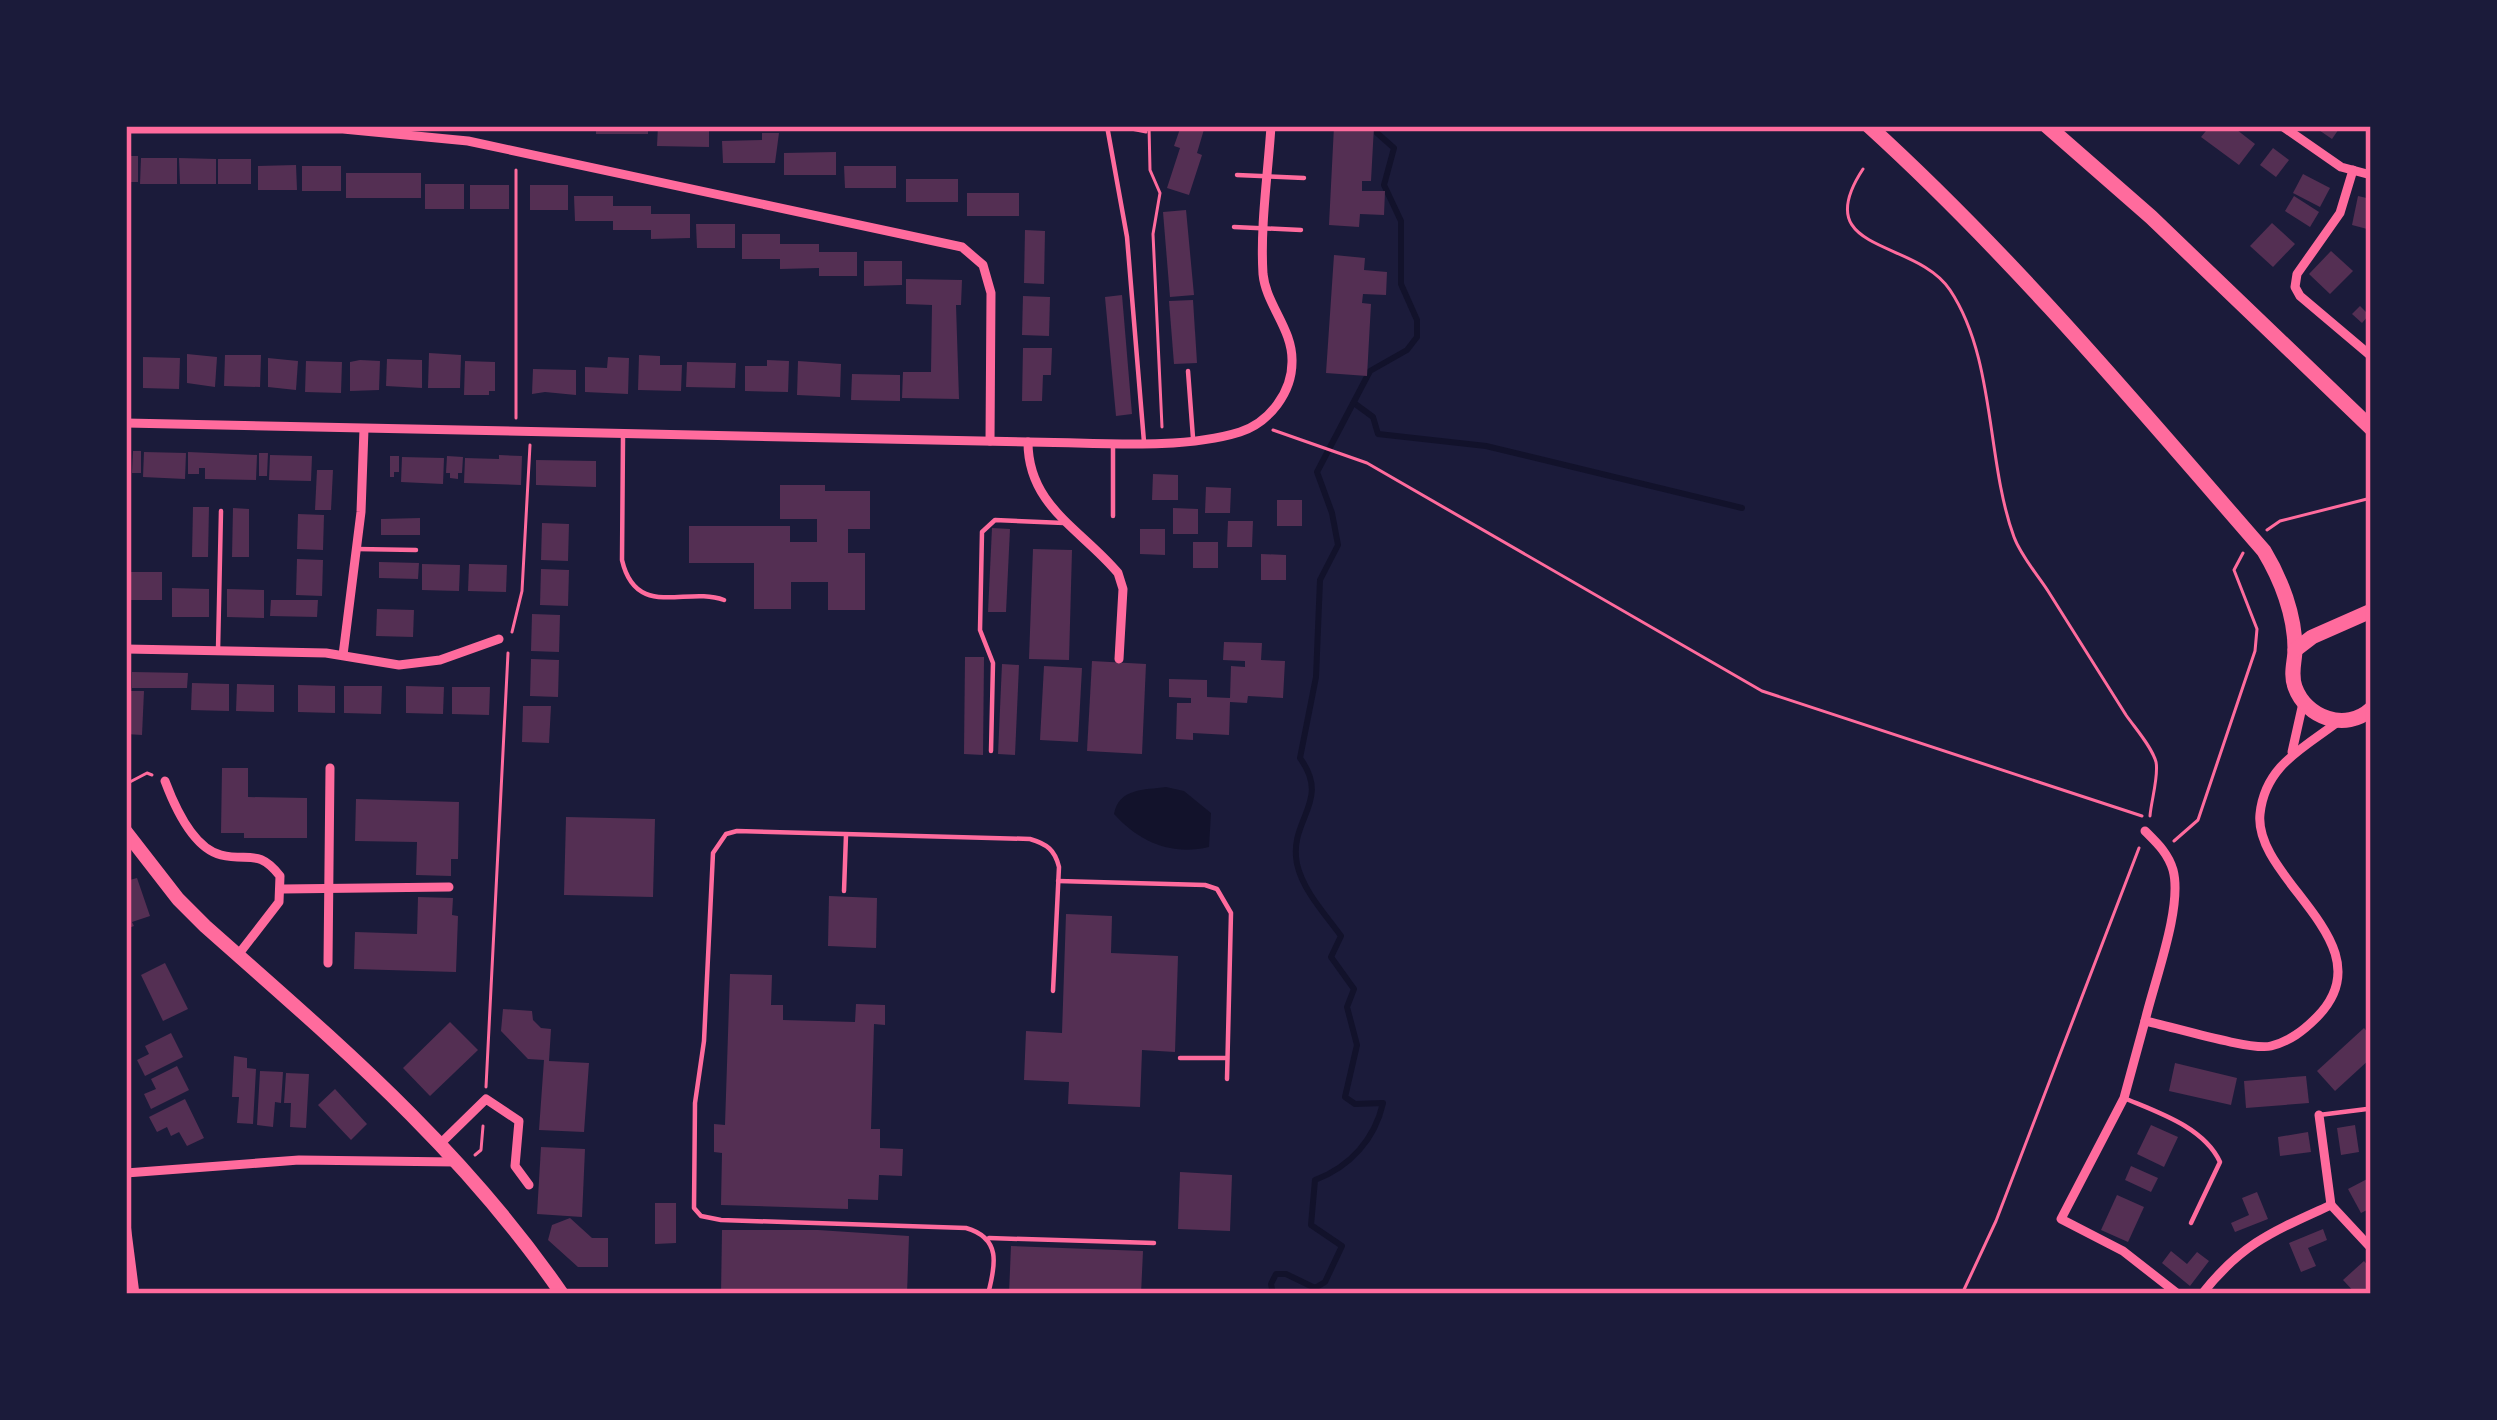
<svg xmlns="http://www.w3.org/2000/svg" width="2497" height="1420" font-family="'Open Sans',sans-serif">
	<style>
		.water { fill: #12122b }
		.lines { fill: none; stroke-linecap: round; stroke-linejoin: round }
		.stream { stroke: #12122b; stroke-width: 6 }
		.building { fill: #542f53 }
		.path { stroke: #ff6b9d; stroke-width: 3 }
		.service { stroke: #ff6b9d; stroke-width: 4.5 }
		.minor { stroke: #ff6b9d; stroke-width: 9 }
		.secondary { stroke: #ff6b9d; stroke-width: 14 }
		.primary { stroke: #ff6b9d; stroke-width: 15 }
		.neatline { fill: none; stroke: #ff6b9d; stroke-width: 4.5 }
	</style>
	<rect width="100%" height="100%" fill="#1b1b3a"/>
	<!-- water -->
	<path class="water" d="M 1166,787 L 1184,791 L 1211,813 L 1209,847 C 1172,856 1139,842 1114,814 C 1119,788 1144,790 1166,787 Z"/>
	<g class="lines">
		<!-- stream -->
		<g class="stream">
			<polyline points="1354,403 1373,417 1378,434 1486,446 1742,508"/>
			<path d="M 1273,1294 L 1271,1284 L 1276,1274 L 1286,1274 L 1315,1288 L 1325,1282 L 1342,1246 L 1311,1225 L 1315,1180 C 1350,1167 1375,1139 1383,1103 L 1355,1104 L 1345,1097 L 1357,1045 L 1347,1007 L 1354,989 L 1331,957 L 1341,936 C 1326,915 1303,891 1297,864 C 1288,819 1332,802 1300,758 L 1316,677 L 1320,580 L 1338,545 L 1332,513 L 1317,472 L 1370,371 L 1407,350 L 1417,337 L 1417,320 L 1401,284 L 1401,221 L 1384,185 L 1394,148 L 1377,133 L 1377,126"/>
		</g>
	</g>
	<!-- building -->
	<g class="building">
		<rect x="596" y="126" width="52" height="8"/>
		<polygon points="658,126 709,126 709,147 657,146"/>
		<polygon points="1181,126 1205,126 1197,153 1202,155 1189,195 1167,188 1180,148 1174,146"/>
		<polygon points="1334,126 1374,126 1371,181 1362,181 1362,191 1385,191 1384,215 1360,214 1359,227 1329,225"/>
		<polygon points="2210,126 2232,126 2255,144 2239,165 2201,137"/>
		<polygon points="2313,126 2341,126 2332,139"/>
		<polygon points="762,133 779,133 775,163 723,163 722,141 762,140"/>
		<polygon points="2273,148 2289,160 2276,177 2260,165"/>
		<polygon points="836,152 836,175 784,175 784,153"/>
		<rect x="126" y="156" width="12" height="26"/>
		<polygon points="141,158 177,158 177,184 140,184"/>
		<polygon points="179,158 216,159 216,184 180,184"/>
		<rect x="218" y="159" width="33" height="25"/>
		<polygon points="296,165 297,190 258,190 258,166"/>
		<rect x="302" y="166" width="39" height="25"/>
		<polygon points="844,166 896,166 896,188 845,188"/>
		<rect x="346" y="173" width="75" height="25"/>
		<polygon points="2303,174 2330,188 2320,207 2293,193"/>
		<rect x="906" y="179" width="52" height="23"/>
		<rect x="425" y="184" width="39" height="25"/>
		<rect x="470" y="185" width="39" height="24"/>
		<rect x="530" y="185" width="38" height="25"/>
		<rect x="967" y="193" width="52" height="23"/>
		<polygon points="574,196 613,196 613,206 651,206 651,214 690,214 690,238 651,239 651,230 613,230 613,221 575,221"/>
		<polygon points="2294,196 2319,212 2310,227 2285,211"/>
		<polygon points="2358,196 2371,199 2371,230 2352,225"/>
		<polygon points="1186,210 1194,295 1170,297 1163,212"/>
		<polygon points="2272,223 2295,244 2273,267 2250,246"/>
		<polygon points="696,224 735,224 735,248 697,248"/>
		<polygon points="1025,230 1045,231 1044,284 1024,283"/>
		<polygon points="742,234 780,234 780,244 819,244 819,252 857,252 857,276 819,276 819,268 780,269 780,259 742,259"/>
		<polygon points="2331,251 2353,271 2330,294 2309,274"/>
		<polygon points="1334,255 1365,258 1364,270 1387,272 1386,295 1363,294 1362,303 1371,304 1367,376 1326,373"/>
		<polygon points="864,261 902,261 902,285 864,286"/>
		<polygon points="906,279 962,280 961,305 956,305 959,399 902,398 903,372 931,372 932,305 906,304"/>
		<polygon points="1122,295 1132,414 1116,416 1105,297"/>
		<polygon points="1023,296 1050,297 1049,336 1022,335"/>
		<polygon points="1193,300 1197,363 1174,364 1169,301"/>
		<polygon points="2360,306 2369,315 2362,323 2352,314"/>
		<polygon points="1023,348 1052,348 1051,375 1043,375 1042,401 1022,401"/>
		<polygon points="429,353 461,355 460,388 428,388"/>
		<polygon points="187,354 217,357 215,387 187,383"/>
		<polygon points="225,355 261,355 260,387 224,386"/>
		<polygon points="639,355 660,356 660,365 682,365 681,391 638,390"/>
		<polygon points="143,357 180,358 179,389 143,388"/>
		<polygon points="608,357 629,358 628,394 585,392 585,367 607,368"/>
		<polygon points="268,358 298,361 296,390 268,387"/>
		<polygon points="387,359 422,360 422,388 386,386"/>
		<polygon points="360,360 380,361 379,390 350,391 350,362"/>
		<polygon points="767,360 789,361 788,392 745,391 745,366 767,366"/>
		<polygon points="306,361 342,362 341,393 305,392"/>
		<polygon points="465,361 495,362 495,391 489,391 489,395 464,395"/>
		<polygon points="798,361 841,364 840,397 797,395"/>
		<polygon points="687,362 736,363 735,388 686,387"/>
		<polygon points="533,369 576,370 576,395 545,392 532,394"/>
		<polygon points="852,374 900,375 900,401 851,400"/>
		<polygon points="133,451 141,451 141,473 132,473"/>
		<polygon points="144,452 186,453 185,479 143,477"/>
		<polygon points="188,452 257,455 256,480 205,479 205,468 199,468 199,474 188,474"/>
		<polygon points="259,453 268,453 267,476 259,476"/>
		<polygon points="270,455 312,456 311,481 269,480"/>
		<polygon points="499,455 522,456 521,485 464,483 465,458 499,459"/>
		<polygon points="390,456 399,456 399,472 394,472 394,477 390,477"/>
		<polygon points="447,456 463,457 462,473 458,473 458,479 450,478 450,473 446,473"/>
		<polygon points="402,457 444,458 443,484 401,482"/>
		<polygon points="536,460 596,461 596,487 536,485"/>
		<polygon points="317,470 333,470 331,510 315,510"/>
		<polygon points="1153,474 1178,475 1178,500 1152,500"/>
		<polygon points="780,485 825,485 825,491 870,491 870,529 848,529 848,553 865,553 865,610 828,610 828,582 791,582 791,609 754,609 754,563 689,563 689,526 790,526 790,542 817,542 817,519 780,519"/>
		<polygon points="1206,487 1231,488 1230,513 1205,513"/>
		<rect x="1277" y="500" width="25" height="26"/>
		<polygon points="193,507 209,507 208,557 192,557"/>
		<polygon points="233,508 249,509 249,557 232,557"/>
		<polygon points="1173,508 1198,509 1198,534 1173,534"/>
		<polygon points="298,514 324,515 323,550 297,549"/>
		<polygon points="420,518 420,535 381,535 381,519"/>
		<polygon points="1228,521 1253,521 1252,547 1227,547"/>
		<polygon points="542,523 569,524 568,561 541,560"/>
		<polygon points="992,528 1010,529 1006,612 988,612"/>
		<polygon points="1140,529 1165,529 1165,555 1140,554"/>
		<rect x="1193" y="542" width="25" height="26"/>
		<polygon points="1033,549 1072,550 1069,660 1029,659"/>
		<polygon points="1261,554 1286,555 1286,580 1261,580"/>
		<polygon points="297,559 323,560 322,596 296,595"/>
		<polygon points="379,562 419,563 418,579 379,578"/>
		<polygon points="422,564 460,565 459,591 422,590"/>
		<polygon points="469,564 507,565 506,592 468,591"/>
		<polygon points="541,569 569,570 568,606 540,605"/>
		<rect x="126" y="572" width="36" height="28"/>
		<polygon points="172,588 209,589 209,617 172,617"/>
		<polygon points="227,589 264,590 264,618 227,617"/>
		<polygon points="271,600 318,600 317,617 270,616"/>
		<polygon points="377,609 414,610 413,637 376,636"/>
		<polygon points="532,614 560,615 559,652 531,651"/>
		<polygon points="1224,642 1262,643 1261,660 1285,661 1283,698 1248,696 1247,703 1230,702 1229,735 1193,733 1193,740 1176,739 1177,703 1191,703 1191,698 1169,697 1169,679 1207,680 1207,697 1230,698 1231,666 1245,667 1245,661 1223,660"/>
		<polygon points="965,657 984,657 983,755 964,754"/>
		<polygon points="531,659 559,660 558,697 530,696"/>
		<polygon points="1092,661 1146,664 1142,754 1087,751"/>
		<polygon points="1002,664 1019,665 1015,755 998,754"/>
		<polygon points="1044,666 1082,668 1078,742 1040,740"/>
		<polygon points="132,672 188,673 187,688 132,688"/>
		<polygon points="192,683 229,684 229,711 191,710"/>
		<polygon points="237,684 274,685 274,712 236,711"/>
		<polygon points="298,685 335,686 335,713 298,712"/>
		<polygon points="344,686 382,686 381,714 344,713"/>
		<polygon points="406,686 444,687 443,714 406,713"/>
		<polygon points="452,687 490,687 489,715 452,714"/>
		<polygon points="126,691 144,691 142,735 126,734"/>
		<polygon points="523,706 551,706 549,743 522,742"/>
		<polygon points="222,768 248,768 248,797 307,798 307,838 244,838 244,833 221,833"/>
		<polygon points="356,799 459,802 458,859 451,859 451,876 416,875 417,842 355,841"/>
		<polygon points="566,817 655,819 653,897 564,895"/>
		<polygon points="137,878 150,916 132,922 134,926 126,929 126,881"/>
		<polygon points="829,896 877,898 876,948 828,946"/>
		<polygon points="418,897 453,898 452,915 458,916 456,972 354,969 355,932 417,934"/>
		<polygon points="1066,914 1112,916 1111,953 1178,956 1175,1052 1142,1050 1140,1107 1068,1104 1069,1082 1024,1080 1026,1031 1062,1033"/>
		<polygon points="165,963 188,1009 163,1021 141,975"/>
		<polygon points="730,974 772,975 771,1005 783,1005 783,1020 855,1022 856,1004 885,1005 885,1025 874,1024 871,1129 880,1129 880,1148 903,1149 902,1176 879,1175 878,1200 848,1199 848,1209 721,1205 722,1153 714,1152 714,1124 725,1125"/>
		<polygon points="503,1009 532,1011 533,1020 541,1028 551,1029 549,1061 589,1063 584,1132 539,1130 544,1060 528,1059 501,1031"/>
		<polygon points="450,1022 478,1050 430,1096 403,1068"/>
		<polygon points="2364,1028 2371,1036 2371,1058 2335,1091 2317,1071"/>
		<polygon points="171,1033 183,1057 145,1076 137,1060 149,1054 145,1046"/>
		<polygon points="234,1056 247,1058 247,1068 256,1069 253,1124 237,1123 239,1097 232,1097"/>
		<polygon points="2175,1063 2237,1078 2231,1105 2169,1091"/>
		<polygon points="177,1066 189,1090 151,1109 144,1094 156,1089 151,1079"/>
		<polygon points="260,1071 283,1072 281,1103 275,1102 273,1127 257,1125"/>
		<polygon points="286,1073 309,1074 306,1128 290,1127 291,1103 284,1103"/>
		<polygon points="2306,1076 2309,1103 2246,1108 2244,1081"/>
		<polygon points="335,1089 367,1124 351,1140 318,1105"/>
		<polygon points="185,1099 204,1138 187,1146 179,1132 171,1136 167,1127 157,1132 149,1117"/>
		<polygon points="2151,1125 2178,1137 2164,1167 2137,1154"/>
		<polygon points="2355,1125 2359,1152 2341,1155 2337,1128"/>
		<polygon points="2308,1132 2311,1152 2280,1156 2278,1137"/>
		<polygon points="541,1147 585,1149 582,1217 537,1214"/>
		<polygon points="2131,1166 2158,1178 2151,1192 2125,1180"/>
		<polygon points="1180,1172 1232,1175 1230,1231 1178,1229"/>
		<polygon points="2371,1177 2371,1208 2361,1213 2348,1189"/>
		<polygon points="2257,1192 2268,1219 2235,1232 2231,1223 2249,1215 2242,1198"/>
		<polygon points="2117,1195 2144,1207 2128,1242 2101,1230"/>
		<polygon points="655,1203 676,1203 676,1243 655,1244"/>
		<polygon points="570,1218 592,1238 608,1238 608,1267 578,1267 548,1240 552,1225"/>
		<polygon points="2323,1229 2327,1240 2308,1248 2316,1266 2301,1272 2289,1243"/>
		<polygon points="722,1230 818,1230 909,1236 907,1294 721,1294"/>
		<polygon points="1011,1246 1143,1251 1141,1294 1009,1294"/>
		<polygon points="2171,1251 2187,1264 2197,1252 2209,1261 2190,1286 2162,1263"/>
		<polygon points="2364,1261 2371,1269 2371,1294 2356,1294 2343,1280"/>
	</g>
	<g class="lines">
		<!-- path -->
		<g class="path">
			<polyline points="1149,126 1150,170 1160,193 1153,234 1162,427"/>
			<polyline points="1121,127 1146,132"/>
			<path d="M 1863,169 C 1807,254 1916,238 1950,290 C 1996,359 1986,461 2014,537 C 2021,556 2037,574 2048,591 C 2074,633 2100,674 2126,715 C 2135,728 2152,747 2156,762 C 2159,776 2151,801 2150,816"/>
			<polyline points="516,418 516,170"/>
			<polyline points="1273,430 1367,463 1762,691 2142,816"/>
			<polyline points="2267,530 2280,521 2371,498"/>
			<polyline points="512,632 522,591 530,445"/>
			<polyline points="126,784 147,773 152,775"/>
			<polyline points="2174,841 2198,820 2255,651 2257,629 2234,570 2243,553"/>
			<polyline points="486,1087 508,653"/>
			<polyline points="475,1155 481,1150 483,1126"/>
			<polyline points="1962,1294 1996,1221 2139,848"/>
		</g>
		<!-- service -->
		<g class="service">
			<polyline points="1107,126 1127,237 1144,442"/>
			<polyline points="1237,175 1304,178"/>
			<polyline points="1234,227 1301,230"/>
			<polyline points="1188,371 1193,438"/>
			<path d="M 623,437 L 622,560 C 636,620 686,586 724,600"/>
			<polyline points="1113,447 1113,516"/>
			<polyline points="357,549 416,550"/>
			<polyline points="218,650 221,511"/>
			<polyline points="991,751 993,663 980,630 982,532 995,520 1064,523"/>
			<polyline points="1058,881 1205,885 1217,889 1231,913 1227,1079"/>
			<polyline points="844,891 846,835"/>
			<polyline points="1180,1058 1227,1058"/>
			<path d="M 2124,1098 C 2157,1112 2204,1127 2220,1162 L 2191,1223"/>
			<polyline points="2319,1115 2367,1109 2371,1104"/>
			<polyline points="989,1238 1154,1243"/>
			<path d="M 988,1294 C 996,1264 1001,1238 966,1228 L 721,1220 L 701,1216 L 694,1208 L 695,1103 L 704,1041 L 713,853 L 726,834 L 737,831 L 1030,839 C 1047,844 1055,850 1059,867 L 1053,991"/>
		</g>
		<!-- minor -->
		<g class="minor">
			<polyline points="2282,126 2341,167 2371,175"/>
			<polyline points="126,129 343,129 468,141 962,247 983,265 991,293 990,441"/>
			<polyline points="2353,170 2340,213 2297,274 2295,287 2300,296 2371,356"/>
			<path d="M 126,423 L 1028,442 C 1093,442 1179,451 1240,432 C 1270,422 1292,392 1292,362 C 1293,329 1266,305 1263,274 C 1260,226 1268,174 1271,126"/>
			<path d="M 1028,442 C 1028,506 1081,529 1118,573 L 1123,589 L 1119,659"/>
			<polyline points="126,649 326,653 399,665 440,660 499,639"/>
			<polyline points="343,655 361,512 364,429"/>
			<polyline points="2292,752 2303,703"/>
			<path d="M 165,781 C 174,805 193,848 221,855 C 249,862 258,848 280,876 L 279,902 L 238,955"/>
			<path d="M 2145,831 C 2157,843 2168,853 2173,870 C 2183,907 2154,982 2145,1021"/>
			<polyline points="283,889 449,887"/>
			<polyline points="328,963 330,768"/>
			<polyline points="2319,1115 2331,1205"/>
			<polyline points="440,1144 486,1099 519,1121 515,1166 529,1185"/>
			<polyline points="126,1173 299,1160 455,1162"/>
			<polyline points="126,1224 135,1294"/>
			<path d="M 2178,1294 L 2123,1251 L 2061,1219 L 2124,1098 L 2145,1021 C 2170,1026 2251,1051 2271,1046 C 2290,1041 2303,1031 2317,1017 C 2389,944 2253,880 2260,814 C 2265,765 2304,748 2339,721"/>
			<path d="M 2202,1294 C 2242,1243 2274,1231 2331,1205 L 2371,1248"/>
		</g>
		<!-- secondary -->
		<path class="secondary" d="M 126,832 L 178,899 L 205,926 C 338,1044 460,1146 562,1294"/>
		<!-- primary -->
		<g class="primary">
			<path d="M 1869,126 C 2012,256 2137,405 2264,551 C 2281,579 2295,615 2295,649 C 2295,662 2290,673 2295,687 C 2306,718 2346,732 2371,709"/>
			<polyline points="2047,126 2151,217 2371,428"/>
			<polyline points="2295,650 2312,637 2371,611"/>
		</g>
	</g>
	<!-- border -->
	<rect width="2497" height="1420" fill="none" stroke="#1b1b3a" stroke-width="258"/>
	<rect x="129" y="129" width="2239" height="1162" class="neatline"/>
</svg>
